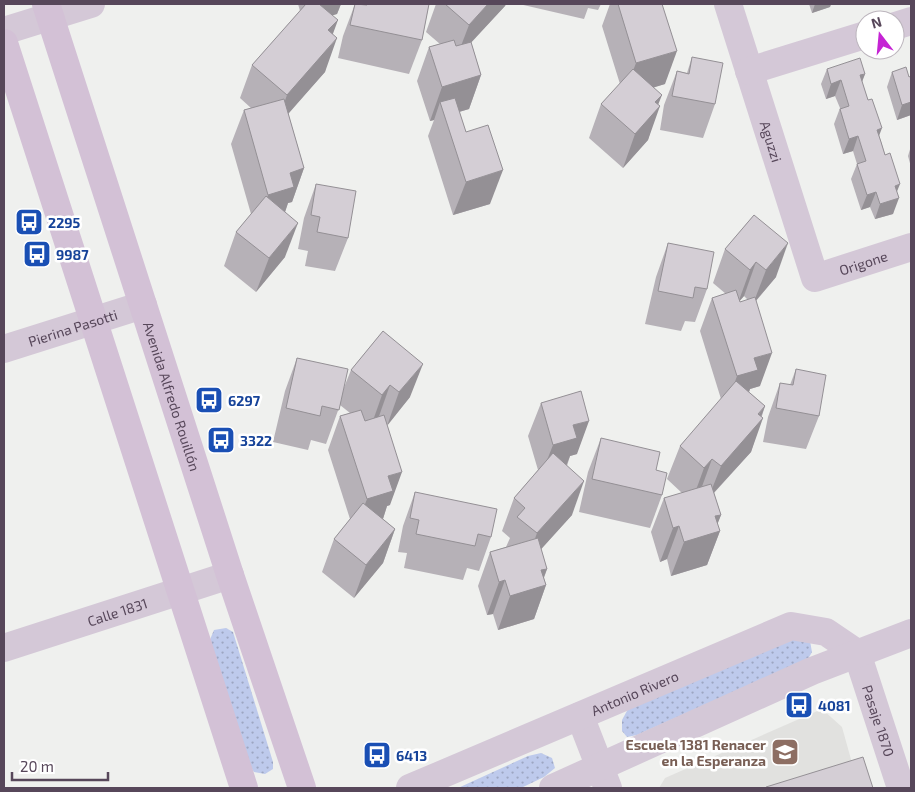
<svg xmlns="http://www.w3.org/2000/svg" width="915" height="792" font-family="'Exo 2',sans-serif">
	<style>
		.education { fill: #e1e1df }
		.grass { fill: url(#grass-dots) }
		.lines { fill: none; stroke-linecap: round; stroke-linejoin: round }
		.street { stroke: #d4c8d7; stroke-width: 28 }
		.secondary { stroke: #d3c1d6; stroke-width: 28 }
		.wall { fill: #b6b1b7; fill-rule: evenodd }
		.shaded-wall { fill: #949095 }
		.building { fill: #d4ced5; stroke: #949095 }
		.labels { text-anchor: middle; dominant-baseline: central; stroke-width: 5; stroke-linejoin: round; paint-order: stroke }
		.street-label { font-size: 14px; fill: #57475a; stroke: #fff }
		.transit-label { font-size: 14px; font-weight: bold; fill: #164399; stroke: #fff; text-anchor: start }
		.education-label { font-size: 14px; font-weight: bold; fill: #785e54; stroke: #fff; text-anchor: end }
	</style>
	<defs>
		<pattern id="grass-dots" width="8" height="8" patternUnits="userSpaceOnUse" patternTransform="scale(1.25)"><rect width="8" height="8" fill="#becaec"/><path d="M2 2h.1M6 6h.1" fill="none" stroke="#9da6c2" stroke-width="1.8" stroke-linecap="round"/></pattern>
	</defs>
	<rect width="100%" height="100%" fill="#eff0ee"/>
	<!-- education -->
	<polygon class="education" points="822,709 842,727 859,788 659,788 665,778"/>
	<!-- grass -->
	<g class="grass">
		<polygon points="226,628 233,632 273,762 273,769 265,774 254,772 248,763 209,642 214,630"/>
		<polygon points="800,636 810,641 812,652 808,659 637,735 627,737 622,731 622,720 628,709"/>
		<polygon points="541,753 552,758 555,768 544,777 521,788 458,788 528,756"/>
	</g>
	<g class="lines">
		<!-- street -->
		<g class="street">
			<path id="s1" d="M 728,4 L 815,278 L 911,247"/>
			<polyline points="895,26 911,21"/>
			<polyline points="4,31 91,4"/>
			<polyline points="749,71 865,35"/>
			<path id="s2" d="M 4,349 L 143,305"/>
			<path id="s3" d="M 4,648 L 230,575"/>
			<path id="s4" d="M 857,653 L 901,788"/>
			<polyline points="580,716 608,788"/>
			<path id="s5" d="M 410,788 L 791,626 L 826,632 L 857,653"/>
			<polyline points="553,788 812,671 911,633"/>
		</g>
		<!-- secondary -->
		<g class="secondary">
			<path id="s6" d="M 46,4 L 230,575 L 302,788"/>
			<polyline points="4,43 244,788"/>
		</g>
	</g>
	<!-- wall -->
	<g class="wall">
		<polygon points="298,4 341,4 337,14 332,15 332,34 325,72 288,113 304,168 292,202 288,203 285,212 285,257 256,292 224,266 236,232 251,214 231,144 244,110 251,108 240,98 252,65 300,11"/>
		<polygon points="355,4 429,4 422,40 409,74 338,58 343,36"/>
		<polygon points="436,4 506,4 505,6 471,42 481,75 469,109 459,112 490,204 453,215 428,136 434,120 430,121 417,81 429,47 440,44 426,32"/>
		<polygon points="519,4 601,4 598,10 588,8 584,19"/>
		<polygon points="610,4 662,4 665,84 654,87 658,105 648,140 623,168 589,138 601,104 620,84 602,26"/>
		<polygon points="809,4 831,4 830,7 812,13"/>
		<polygon points="692,57 715,104 703,138 660,130 664,105 677,71 687,73"/>
		<polygon points="827,69 865,74 862,82 897,192 893,214 875,219 870,207 861,210 851,179 857,164 853,151 843,154 834,124 840,108 835,96 826,99 821,84"/>
		<polygon points="892,72 909,77 911,76 911,115 897,120 887,87"/>
		<polygon points="911,146 911,167 908,156"/>
		<polygon points="316,184 348,238 335,271 305,266 308,251 298,249 304,218"/>
		<path d="M 754,215 L 776,277 L 756,301 L 760,386 L 750,389 L 749,392 L 765,406 L 751,452 L 714,493 L 721,515 L 717,524 L 720,531 L 707,565 L 671,576 L 667,559 L 660,562 L 651,532 L 664,498 L 682,493 L 667,479 L 680,446 L 721,399 L 700,331 L 712,298 L 726,294 L 713,283 L 725,249 ZM 744,296 L 748,300 L 740,302 L 739,301 Z"/>
		<polygon points="668,243 707,289 695,322 685,321 681,331 645,324 656,277"/>
		<polygon points="383,331 410,397 387,425 390,505 387,506 383,519 395,529 383,563 354,598 322,572 334,539 350,519 328,450 340,416 350,413 340,405 326,444 311,440 308,450 273,442 285,391 297,358 343,390 351,370"/>
		<polygon points="796,369 819,416 806,449 763,442 768,417 780,383 790,385"/>
		<polygon points="541,403 577,454 570,456 567,466 572,515 541,549 547,569 544,578 546,585 534,619 498,630 493,614 487,615 478,586 490,552 506,547 510,538 502,531 514,498 538,470 528,436"/>
		<polygon points="601,438 656,470 662,495 650,528 579,512 588,472"/>
		<polygon points="415,492 491,537 479,571 467,568 463,580 404,568 407,553 398,552 403,526"/>
	</g>
	<!-- shaded-wall -->
	<g class="shaded-wall">
		<polygon points="311,4 341,4 337,14 304,24"/>
		<polygon points="488,4 506,4 505,6 456,59 469,25"/>
		<polygon points="815,4 831,4 830,7 812,13"/>
		<polygon points="338,20 327,50 337,38 325,72 275,129 287,95 328,30"/>
		<polygon points="677,51 665,84 623,97 636,63"/>
		<polygon points="865,74 859,89 860,75"/>
		<polygon points="481,75 469,109 445,116 440,102 434,120 430,121 442,87"/>
		<polygon points="841,80 835,96 826,99 831,84"/>
		<polygon points="662,95 656,110 660,106 648,140 623,168 635,134 655,102"/>
		<polygon points="911,102 911,115 897,120 902,105"/>
		<polygon points="882,128 876,144 877,130"/>
		<polygon points="858,136 853,151 843,154 849,139"/>
		<polygon points="304,168 292,202 288,203 282,221 256,228 268,195 290,173"/>
		<polygon points="503,170 490,204 453,215 466,182"/>
		<polygon points="900,184 894,199 895,186"/>
		<polygon points="876,192 870,207 861,210 867,195"/>
		<polygon points="899,198 893,214 875,219 880,204"/>
		<polygon points="298,223 285,257 256,292 269,258"/>
		<polygon points="788,243 776,277 753,304 766,270"/>
		<polygon points="756,262 744,296 738,303 750,270"/>
		<polygon points="772,353 760,386 750,389 745,403 725,410 737,376 754,358"/>
		<polygon points="423,364 410,397 387,426 399,392"/>
		<polygon points="390,385 378,419 370,429 382,395"/>
		<polygon points="765,406 759,422 763,418 751,452 708,499 721,466"/>
		<polygon points="589,421 577,454 570,456 564,471 540,478 553,445 573,425"/>
		<polygon points="712,459 700,492 692,501 704,468"/>
		<polygon points="402,472 390,505 387,506 381,525 354,533 367,499 388,476"/>
		<polygon points="584,481 572,515 525,567 537,533"/>
		<polygon points="721,515 714,533 720,531 707,565 671,576 684,542 715,516"/>
		<polygon points="679,526 667,559 660,562 673,528"/>
		<polygon points="395,529 383,563 354,598 366,565"/>
		<polygon points="547,569 540,587 546,585 534,619 498,630 510,596 541,570"/>
		<polygon points="505,580 493,614 487,615 499,582"/>
	</g>
	<!-- building -->
	<g class="building">
		<polygon points="306,4 319,4 338,20 328,30 337,38 287,95 252,65"/>
		<polygon points="355,4 367,5 367,4 429,4 422,40 350,25"/>
		<polygon points="445,4 488,4 469,25"/>
		<polygon points="618,4 662,4 677,51 636,63"/>
		<polygon points="454,40 456,46 471,42 481,75 442,87 429,47"/>
		<polygon points="692,57 723,63 715,104 672,96 677,71 689,74"/>
		<polygon points="860,58 865,74 860,75 868,100 872,99 882,128 877,130 881,142 885,155 890,153 900,184 895,186 899,198 880,204 876,192 867,195 857,164 866,161 858,136 849,139 840,109 849,106 841,80 831,84 827,69"/>
		<polygon points="906,67 909,77 911,76 911,102 902,105 892,72"/>
		<polygon points="633,69 662,95 655,102 660,106 635,134 601,104"/>
		<polygon points="455,98 466,132 488,125 503,170 466,182 440,102"/>
		<polygon points="284,99 304,168 290,173 294,187 268,195 244,110"/>
		<polygon points="316,184 356,191 348,238 317,232 320,217 311,215"/>
		<polygon points="266,196 298,223 269,258 236,232"/>
		<polygon points="754,215 788,243 766,270 756,262 750,270 725,249"/>
		<polygon points="668,243 714,252 707,289 695,287 693,298 658,291"/>
		<polygon points="736,290 740,302 755,297 772,353 754,358 758,370 737,376 712,298"/>
		<polygon points="383,331 423,364 399,392 390,385 382,395 351,370"/>
		<polygon points="297,358 348,369 339,410 322,406 320,416 286,408"/>
		<polygon points="796,369 826,375 819,416 776,408 780,383 793,385"/>
		<polygon points="736,381 765,406 758,414 763,418 721,466 712,459 704,468 680,446"/>
		<polygon points="581,391 589,421 573,425 577,438 553,445 541,403"/>
		<polygon points="361,410 365,421 384,415 402,472 388,476 393,491 367,499 340,416"/>
		<polygon points="601,438 660,452 656,470 667,473 662,495 592,479"/>
		<polygon points="553,453 584,481 537,533 517,517 525,508 514,498"/>
		<polygon points="711,484 721,515 715,516 720,531 684,542 679,526 673,528 664,498"/>
		<polygon points="415,492 497,509 491,537 478,534 475,546 416,534 419,520 410,518"/>
		<polygon points="363,503 395,529 366,565 334,539"/>
		<polygon points="538,538 547,569 541,570 546,585 510,596 505,580 499,582 490,552"/>
		<polygon points="863,757 873,788 766,788 766,787"/>
	</g>
	<!-- icons -->
	<defs>
		<symbol id="bus-square" viewBox="-11 -11 22 22"><rect x="-9" y="-9" width="18" height="18" rx="4" fill="#1a4fb4" stroke="#fff"/><path d="M-5-6H5V4H4V6H2V4H-2V6H-4V4H-5ZM-3.5-4V0h7V-4ZM-3.5 1.2v1.5H-2V1.2ZM2 1.2v1.5H3.5V1.2Z" fill="#fff"/></symbol>
		<symbol id="school-square" viewBox="-11 -11 22 22"><rect x="-9" y="-9" width="18" height="18" rx="4" fill="#8d6e63" stroke="#fff"/><path d="M0-5L7-2L0 1L-7-2ZM-4 1L0 2.5L4 1V4Q0 6-4 4Z" fill="#fff"/></symbol>
	</defs>
	<g fill-rule="evenodd">
		<use href="#bus-square" x="13" y="206" width="32" height="32"/>
		<use href="#bus-square" x="21" y="238" width="32" height="32"/>
		<use href="#bus-square" x="193" y="384" width="32" height="32"/>
		<use href="#bus-square" x="205" y="424" width="32" height="32"/>
		<use href="#bus-square" x="783" y="689" width="32" height="32"/>
		<use href="#school-square" x="769" y="736" width="32" height="32"/>
		<use href="#bus-square" x="361" y="739" width="32" height="32"/>
	</g>
	<g class="labels">
		<!-- street labels -->
		<g class="street-label">
			<text stroke="none"><textPath href="#s1" startOffset="144">Aguzzi</textPath></text>
			<text stroke="none"><textPath href="#s1" startOffset="338">Origone</textPath></text>
			<text stroke="none"><textPath href="#s2" startOffset="72">Pierina Pasotti</textPath></text>
			<text stroke="none"><textPath href="#s6" startOffset="412">Avenida Alfredo Rouillón</textPath></text>
			<text stroke="none"><textPath href="#s3" startOffset="119">Calle 1831</textPath></text>
			<text stroke="none"><textPath href="#s5" startOffset="244">Antonio Rivero</textPath></text>
			<text stroke="none"><textPath href="#s4" startOffset="71">Pasaje 1870</textPath></text>
		</g>
		<!-- transit labels -->
		<g class="transit-label">
			<text x="48" y="222">2295</text>
			<text x="56" y="254">9987</text>
			<text x="228" y="400">6297</text>
			<text x="240" y="440">3322</text>
			<text x="818" y="705">4081</text>
			<text x="396" y="755">6413</text>
		</g>
		<!-- education labels -->
		<g class="education-label">
			<text x="766" y="744">Escuela 1381 Renacer<tspan x="766" dy="16">en la Esperanza</tspan></text>
		</g>
	</g>
	<!-- border -->
	<rect width="915" height="792" fill="none" stroke="#57475a" stroke-width="10"/>
	<!-- north arrow -->
	<g transform="translate(880 35) rotate(344)"><circle r="24" fill="#ffffff" stroke="#bcb5bd"/>
	<path d="M0-4L9 19L0 12L-9 19Z" fill="#c524d4"/>
	<text y="-8" font-size="14" font-weight="bold" text-anchor="middle" fill="#57475a">N</text>
	</g>
	<!-- scale -->
	<path d="M12 772v8h96v-8" fill="none" stroke="#57475a" stroke-width="2.5"/>
	<text x="20" y="772" font-size="15" fill="#57475a" stroke="#ffffff" stroke-width="4" paint-order="stroke">20 m</text>
</svg>
